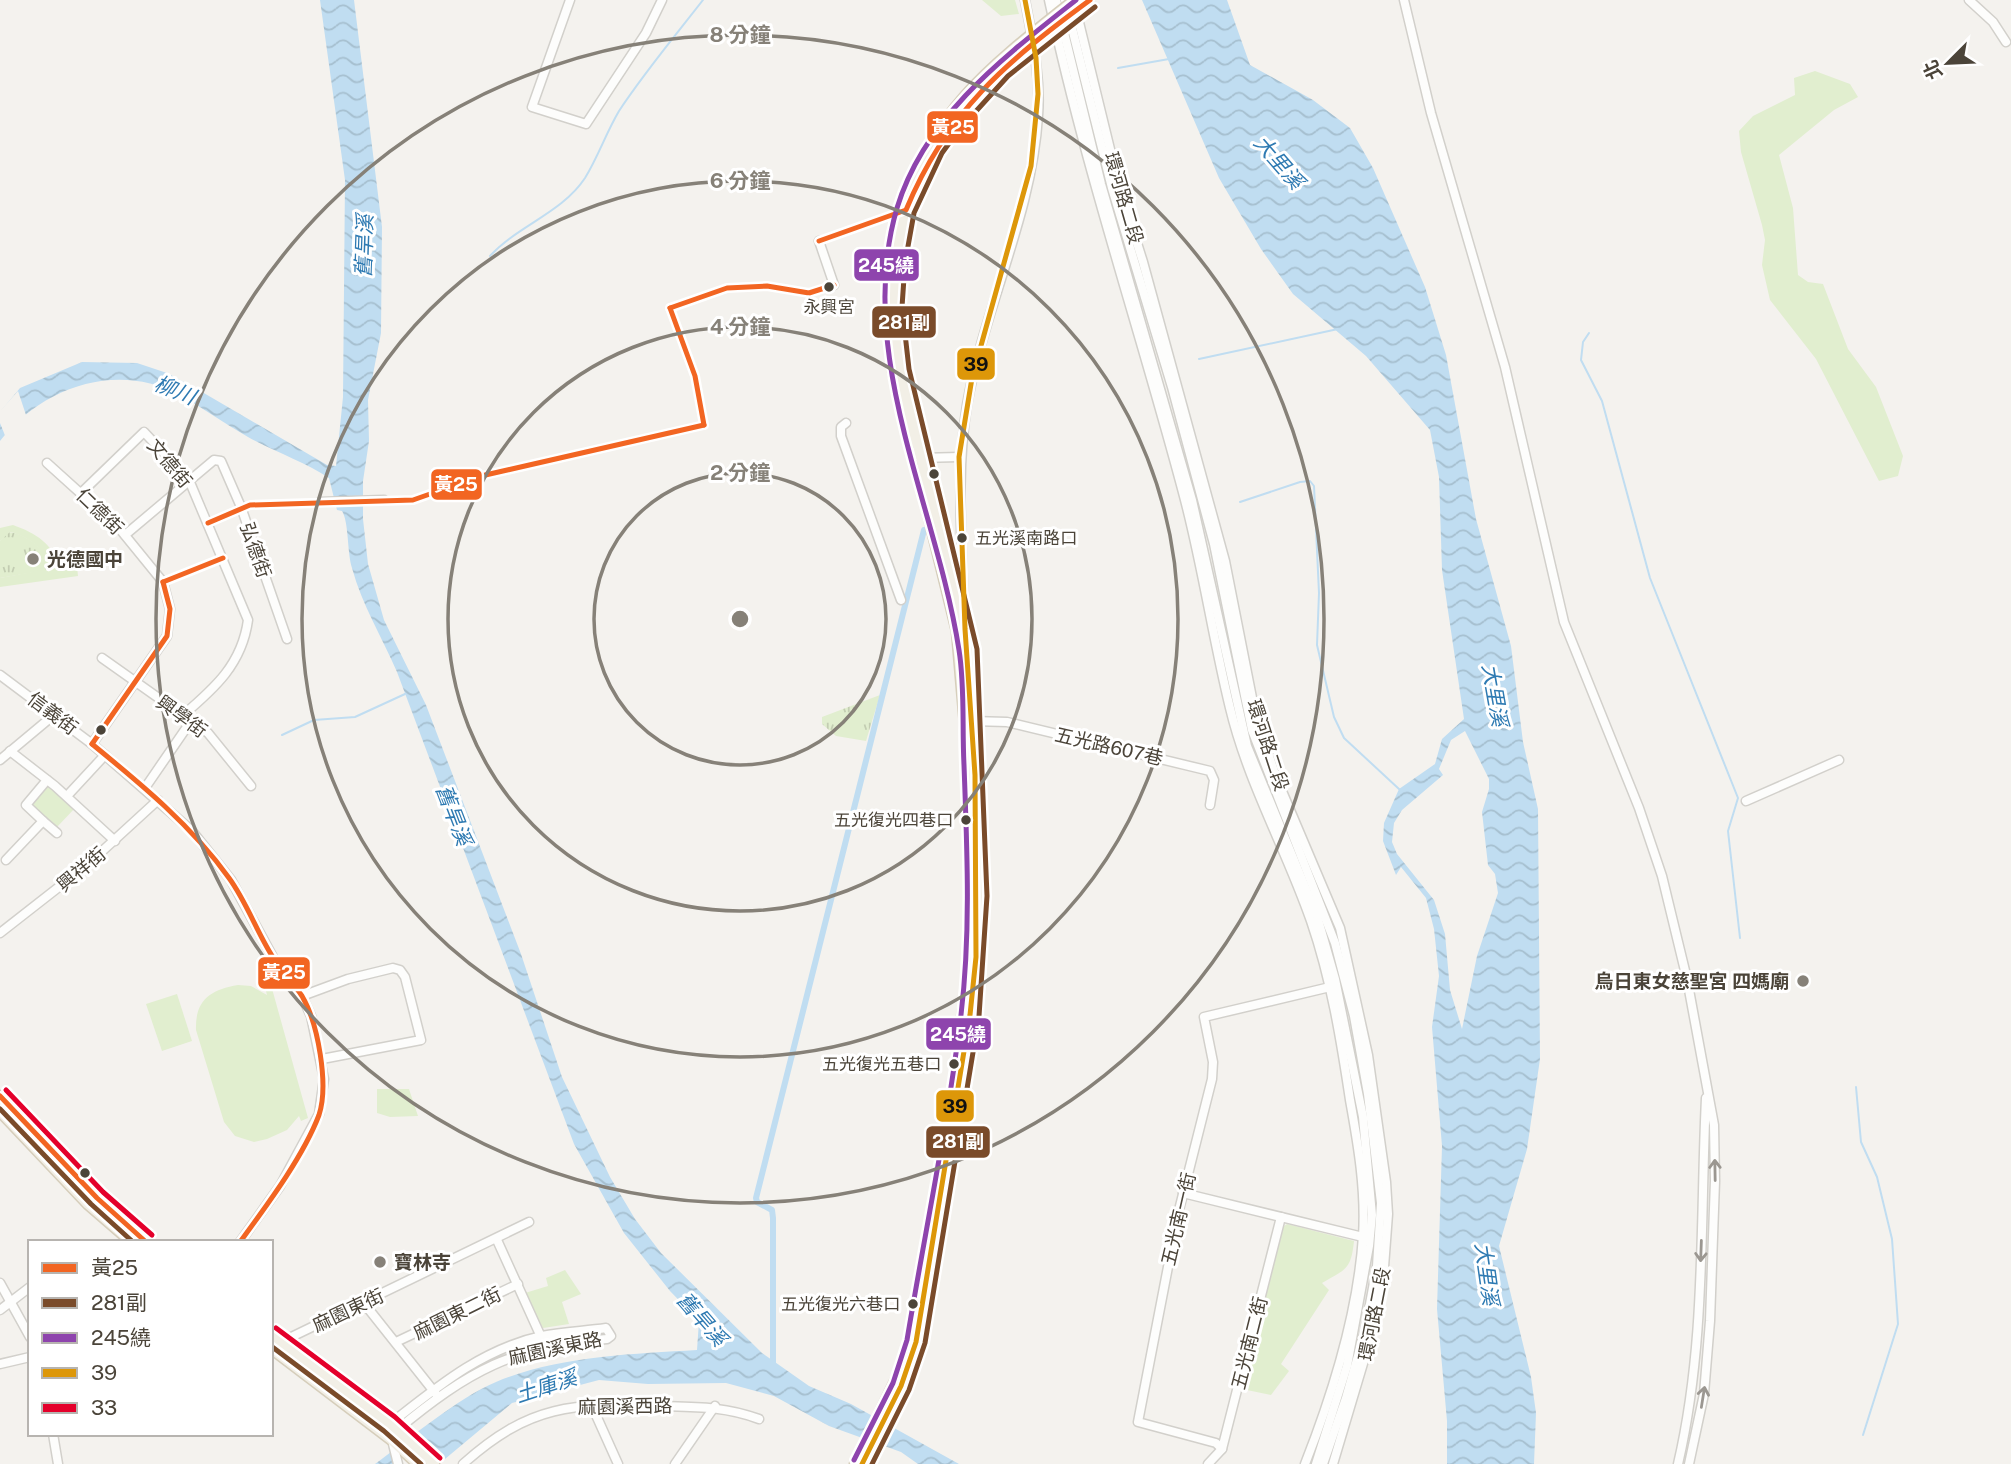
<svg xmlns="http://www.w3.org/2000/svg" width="2011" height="1464" font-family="'Public Sans','Noto Sans TC',sans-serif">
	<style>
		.grass { fill: url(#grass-tufts) }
		.park { fill: #e1eecf }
		.water { fill: url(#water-waves); fill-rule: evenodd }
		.pier { fill: #f4f2ee }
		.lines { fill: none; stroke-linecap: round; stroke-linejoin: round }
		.stream { stroke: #c0ddf1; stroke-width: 2 }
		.canal { stroke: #c0ddf1; stroke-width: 6 }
		.minor-casing { stroke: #d2d0cb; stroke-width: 11 }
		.major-casing { stroke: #d6cebb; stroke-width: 13 }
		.minor { stroke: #fdfdfc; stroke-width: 8 }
		.major { stroke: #f2efe6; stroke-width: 10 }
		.major-bridge-casing { stroke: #d6cebb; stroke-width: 13; stroke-linecap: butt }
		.major-bridge { stroke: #f2efe6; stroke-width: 10 }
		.bus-1-casing { stroke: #fff; stroke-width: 10 }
		.bus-2-casing { stroke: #fff; stroke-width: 10 }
		.bus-3-casing { stroke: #fff; stroke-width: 10 }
		.bus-4-casing { stroke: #fff; stroke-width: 10 }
		.bus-5-casing { stroke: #fff; stroke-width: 10 }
		.bus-1 { stroke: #f26522; stroke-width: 5 }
		.bus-2 { stroke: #7a4b2a; stroke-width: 5 }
		.bus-3 { stroke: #8e44ad; stroke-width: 5 }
		.bus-4 { stroke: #dd9709; stroke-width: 5 }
		.bus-5 { stroke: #e4002b; stroke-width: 5 }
		.oneway { stroke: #9b9791 }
		.ring { fill: none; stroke: #868178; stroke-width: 3.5 }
		.bus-dot { fill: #4b4439; stroke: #fff; stroke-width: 2.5 }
		.poi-dot { fill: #868178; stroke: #fff; stroke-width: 2.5 }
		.labels { text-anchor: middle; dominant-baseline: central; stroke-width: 6; stroke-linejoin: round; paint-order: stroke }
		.bus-label { font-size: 17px; fill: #4b4439; stroke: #fff; text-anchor: end }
		.street-label { font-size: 19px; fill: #4b4439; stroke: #fff }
		.poi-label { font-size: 19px; font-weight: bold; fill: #4b4439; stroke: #fff; text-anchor: start }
		.water-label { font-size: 21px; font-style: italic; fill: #2e7ab2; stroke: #fff }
		.centre { fill: #868178; stroke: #fff; stroke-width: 3.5 }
		.ring-label { font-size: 21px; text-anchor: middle; font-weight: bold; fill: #868178; stroke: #fff; stroke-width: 6; stroke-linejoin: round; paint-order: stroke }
		.line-badge { stroke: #fff; stroke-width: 2.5 }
		.badge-label { font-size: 19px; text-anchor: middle; font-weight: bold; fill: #fff }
		.pale-badge-label { font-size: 19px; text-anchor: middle; font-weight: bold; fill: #111 }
	</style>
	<defs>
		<pattern id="grass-tufts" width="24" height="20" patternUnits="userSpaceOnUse" patternTransform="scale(1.75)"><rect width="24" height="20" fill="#e1eecf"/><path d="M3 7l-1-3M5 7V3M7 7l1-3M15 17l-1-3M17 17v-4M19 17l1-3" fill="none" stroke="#c3cdb2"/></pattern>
		<pattern id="water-waves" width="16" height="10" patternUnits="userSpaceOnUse" patternTransform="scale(1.75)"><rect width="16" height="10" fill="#c0ddf1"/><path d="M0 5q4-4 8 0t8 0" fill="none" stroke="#a6bfcf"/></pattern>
	</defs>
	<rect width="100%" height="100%" fill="#f4f2ee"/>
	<!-- grass -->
	<g class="grass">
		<path d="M 8,532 C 25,533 53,552 47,570 L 0,578 L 0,541 Z"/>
		<polygon points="880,695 866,741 836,736 822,724 822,717"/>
	</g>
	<!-- park -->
	<g class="park">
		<polygon points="982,0 1015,0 1019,14 1001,16"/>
		<polygon points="1815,71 1850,84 1858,97 1834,110 1779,155 1793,208 1798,275 1808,282 1823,284 1848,349 1876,387 1903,456 1898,476 1879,481 1816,359 1770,300 1762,265 1765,240 1762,225 1741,152 1739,131 1753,116 1795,95 1794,78"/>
		<path d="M 13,525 C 33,532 58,545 56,569 L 77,567 L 78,576 L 0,587 L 0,578 L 48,569 C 49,550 27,536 10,532 L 0,541 L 0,528 Z"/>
		<polygon points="47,784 75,808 57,827 31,806"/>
		<path d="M 238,985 L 251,986 L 267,995 L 265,987 L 271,985 L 308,1118 L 301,1121 L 299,1116 L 287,1130 L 267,1139 L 254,1142 L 235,1136 L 224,1122 L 196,1030 C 195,1000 210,990 238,985 Z"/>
		<polygon points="177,994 192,1041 162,1051 146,1004"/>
		<polygon points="377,1089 409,1089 418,1116 390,1117 377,1113"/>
		<path d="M 1287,1224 L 1354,1241 C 1351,1270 1346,1269 1322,1283 L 1329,1290 L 1281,1364 L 1289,1371 L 1271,1395 L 1242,1389 L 1283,1227 Z"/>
		<polygon points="565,1270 581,1294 562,1302 569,1324 543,1328 525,1293 548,1286 546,1278"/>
	</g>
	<!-- water -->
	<g class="water">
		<path d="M 320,0 L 354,0 L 382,227 L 381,333 L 368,400 L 369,441 L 363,481 L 363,519 L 368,564 L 384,620 L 426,705 L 521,954 L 562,1077 L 610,1177 L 635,1219 L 661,1253 L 762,1353 L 809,1386 L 851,1404 L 959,1464 L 918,1464 L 901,1452 L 829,1426 L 774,1396 L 726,1383 L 648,1384 L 599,1380 L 512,1403 L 439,1464 L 375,1464 C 409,1439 458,1398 496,1382 C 558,1356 631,1354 697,1350 L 699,1321 L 670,1291 L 624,1233 L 574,1144 L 397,672 C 382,637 362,605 352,568 C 347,553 349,522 342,511 L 337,510 L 329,478 C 307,463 273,451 248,437 C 225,424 203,408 180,395 C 117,361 42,387 0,441 L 0,412 L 20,388 L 82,362 L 137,363 L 167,373 L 197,389 L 327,465 L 336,466 L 343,397 L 345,180 Z"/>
		<path d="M 1142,0 L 1227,0 L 1250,65 L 1313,100 L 1350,128 L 1373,168 L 1425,287 L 1446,355 L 1476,519 L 1511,646 L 1523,742 L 1538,809 L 1540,1059 L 1527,1149 L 1499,1246 L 1531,1377 L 1536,1413 L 1534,1464 L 1447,1464 L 1447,1421 L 1437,1309 L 1442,1146 L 1432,1027 L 1439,976 L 1434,929 L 1426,898 L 1401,867 L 1396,875 L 1383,841 L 1384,823 L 1399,789 L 1435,764 L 1442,739 L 1464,719 L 1442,570 L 1439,477 L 1430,430 L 1366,356 L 1293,294 L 1261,249 L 1219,178 ZM 1465,731 L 1489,779 L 1489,789 L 1482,812 L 1488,865 L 1495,874 L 1498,893 L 1477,956 L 1462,1029 L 1450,990 L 1445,934 L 1434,900 L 1397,854 L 1392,842 L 1394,823 L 1402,810 L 1443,775 L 1439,769 L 1451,740 Z"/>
	</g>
	<!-- pier -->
	<g class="pier">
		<polygon points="18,391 27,418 6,438 0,423 0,411"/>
		<polygon points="416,1432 447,1462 444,1464 393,1464 390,1450"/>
	</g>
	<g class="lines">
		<!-- stream -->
		<g class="stream">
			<polyline points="1118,68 1169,59"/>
			<path d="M 490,256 C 517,226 562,213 585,178 C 598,157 606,133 619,111 C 644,73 675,36 703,0"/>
			<polyline points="1589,333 1583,342 1581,360 1602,401 1650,578 1738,798 1728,831 1740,938"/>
			<polyline points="1199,359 1338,329"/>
			<polyline points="1240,502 1300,482 1310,481 1314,486 1319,593 1317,645 1334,717 1344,738 1399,789"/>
			<polyline points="282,735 314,720 355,717 405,694"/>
			<polyline points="1856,1087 1861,1142 1877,1177 1892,1239 1898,1324 1863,1435"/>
		</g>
		<!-- canal -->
		<polyline class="canal" points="773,1369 773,1218 772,1210 757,1202 756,1198 924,530"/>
		<defs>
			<g id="minor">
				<polyline points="570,0 532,107 586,124 646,33 662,0"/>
				<path d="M 1049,0 C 1085,169 1141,333 1185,500 C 1203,569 1213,639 1230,708 C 1248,783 1286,849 1311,921 C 1331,979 1341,1040 1350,1100 C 1358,1144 1366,1191 1363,1236 C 1358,1313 1333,1393 1305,1464"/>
				<polyline points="1056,0 1101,184 1192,500 1247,746 1317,916 1335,979 1363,1117 1372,1215 1369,1246 1347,1366 1316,1464"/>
				<polyline points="1065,0 1112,188 1172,387 1214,544 1252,730 1335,943 1354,1016 1368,1094 1381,1203 1377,1266 1365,1331 1346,1398 1323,1464"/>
				<polyline points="1404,0 1431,113 1505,367 1564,622 1639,808 1662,876 1687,979 1714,1125 1715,1181 1710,1321 1704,1394 1689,1464"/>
				<polyline points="1969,0 1993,22 2006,42"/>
				<polyline points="1075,6 1119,186 1143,262 1225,561 1256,718 1276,777 1340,928 1368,1055 1386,1182 1388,1214 1384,1267 1373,1330 1333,1464"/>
				<polyline points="819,241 834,285"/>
				<polyline points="846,423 841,427 841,436 901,600"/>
				<polyline points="912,451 920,458 959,457"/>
				<polyline points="47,463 119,528 163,582 170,609 167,636 92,744"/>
				<path d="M 81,493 L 144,432 L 189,480 L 248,620 C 242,664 215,688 182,716"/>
				<polyline points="320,502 384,500"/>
				<polyline points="125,535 214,460 221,461 241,507 287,639"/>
				<path d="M 964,623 C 963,550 955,477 967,405 C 984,308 1032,215 1038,116 C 1041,77 1032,38 1025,0"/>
				<polyline points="102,658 208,733 251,786"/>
				<polyline points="0,675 92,744 192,831 231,880 275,961 302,996 311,1016 324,1079 319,1114 280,1186 240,1242"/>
				<polyline points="972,721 1007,722 1210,771 1214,780 1210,805"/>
				<polyline points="10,751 55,786 115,841"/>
				<polyline points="0,760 55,714"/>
				<polyline points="145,788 191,721"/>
				<polyline points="67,796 105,755"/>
				<polyline points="1746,801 1839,760"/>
				<polyline points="43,821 26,805 47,780"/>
				<polyline points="6,860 43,821 57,833"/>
				<polyline points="0,933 87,865 158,800"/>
				<polyline points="302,996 348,979 393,968 400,970 405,977 421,1040 322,1059"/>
				<polyline points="1183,1193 1367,1238"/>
				<polyline points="497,1240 542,1339"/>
				<polyline points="0,1283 30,1337"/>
				<polyline points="363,1302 436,1394"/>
				<polyline points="0,1310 30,1287"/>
				<polyline points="281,1342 529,1222"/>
				<polyline points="396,1342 518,1284"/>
				<polyline points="0,1364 30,1357"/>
				<polyline points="591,1404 618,1464"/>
				<path d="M 390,1424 C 437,1387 482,1349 542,1336 C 563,1332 585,1331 606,1328 L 611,1336 L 607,1339 C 513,1346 468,1371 397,1430"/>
				<polyline points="53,1434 58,1464"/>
				<polyline points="392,1440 398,1464"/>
				<polyline points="1222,1449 1216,1443 1138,1422 1179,1210 1212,1079 1213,1062 1204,1017 1330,987"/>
				<path d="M 463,1464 C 530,1404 573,1403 658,1406 C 694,1407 724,1406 759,1419"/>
				<polyline points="675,1464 715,1406"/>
				<polyline points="1208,1464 1222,1449 1281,1217"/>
				<path d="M 1678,1464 C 1706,1344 1700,1221 1706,1098"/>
			</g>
			<g id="major">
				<polyline points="887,302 898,217"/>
				<polyline points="889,335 893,371 910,444"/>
				<polyline points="922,489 957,631 968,759"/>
				<polyline points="959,1038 965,998"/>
				<polyline points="0,1096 97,1198 146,1242"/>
				<polyline points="0,1111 88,1204 132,1242"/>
				<polyline points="271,1335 390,1424 434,1464"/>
				<polyline points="271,1348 392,1440 418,1464"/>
				<polyline points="855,1464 902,1367"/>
				<path d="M 862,1464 L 901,1386 L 916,1342 L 970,1015 L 978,896 L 968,650 L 900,371 C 893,316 893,264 906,210"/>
			</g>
		</defs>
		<!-- minor casing -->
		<use href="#minor" class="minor-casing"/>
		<!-- major casing -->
		<use href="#major" class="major-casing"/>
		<!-- minor -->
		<use href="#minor" class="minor"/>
		<!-- major -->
		<use href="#major" class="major"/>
		<defs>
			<g id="major-bridge">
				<path d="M 906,210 C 915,189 923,166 936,147 C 974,87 1032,42 1090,0"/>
				<path d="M 898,214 C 936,107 989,68 1075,0"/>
			</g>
		</defs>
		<!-- major-bridge casing -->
		<use href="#major-bridge" class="major-bridge-casing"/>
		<!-- major-bridge -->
		<use href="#major-bridge" class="major-bridge"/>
		<defs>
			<g id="bus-1">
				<path d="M 819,241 L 906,210 C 947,111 1006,62 1090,0"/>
				<polyline points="670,308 727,288 767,286 809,293 834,285"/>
				<polyline points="670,308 695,376 704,425"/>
				<polyline points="208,523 250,505 413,500 481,476 704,425"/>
				<polyline points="163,582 223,558"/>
				<path d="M 92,744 C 141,784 192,826 229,878 C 248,904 258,936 276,962 C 284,974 294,984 302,996 C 318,1023 329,1085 319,1115 C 303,1157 267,1205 240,1242"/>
				<polyline points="92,744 167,636 170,609 163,582"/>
				<polyline points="0,1096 97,1198 146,1242"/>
			</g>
			<g id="bus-2">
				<polyline points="0,1109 91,1204 133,1242"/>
				<polyline points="271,1346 384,1431 421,1464"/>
				<polyline points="872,1464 909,1390 925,1343 979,1016 987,896 977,649 909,369 902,307 905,263 914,213 942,153 958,131 1008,76 1095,7"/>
			</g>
			<path id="bus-3" d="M 854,1460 L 893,1383 L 907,1340 C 925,1232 948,1123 961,1015 C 971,931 967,848 964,765 C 962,727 965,687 959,650 C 937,507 854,354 897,208 C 925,116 1004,57 1076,0"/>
			<polyline id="bus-4" points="862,1464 901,1386 916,1342 970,1015 976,957 975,775 965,629 959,457 972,378 1031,166 1038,94 1036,58 1025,0"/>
			<g id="bus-5">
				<polyline points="6,1090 103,1192 152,1235"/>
				<polyline points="276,1328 395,1417 440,1458"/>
			</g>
		</defs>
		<!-- bus-1 casing -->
		<use href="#bus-1" class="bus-1-casing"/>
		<!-- bus-2 casing -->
		<use href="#bus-2" class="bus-2-casing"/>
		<!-- bus-3 casing -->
		<use href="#bus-3" class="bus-3-casing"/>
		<!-- bus-4 casing -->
		<use href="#bus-4" class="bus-4-casing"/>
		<!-- bus-5 casing -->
		<use href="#bus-5" class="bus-5-casing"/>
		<!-- bus-1 -->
		<use href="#bus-1" class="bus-1"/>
		<!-- bus-2 -->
		<use href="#bus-2" class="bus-2"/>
		<!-- bus-3 -->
		<use href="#bus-3" class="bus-3"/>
		<!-- bus-4 -->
		<use href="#bus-4" class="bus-4"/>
		<!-- bus-5 -->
		<use href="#bus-5" class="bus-5"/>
	</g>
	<!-- one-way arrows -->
	<defs><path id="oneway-shaft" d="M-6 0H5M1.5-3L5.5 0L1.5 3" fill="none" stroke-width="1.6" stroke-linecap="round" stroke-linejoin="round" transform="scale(1.75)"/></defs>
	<g class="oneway">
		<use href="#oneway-shaft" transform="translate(1715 1170) rotate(-91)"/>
		<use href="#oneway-shaft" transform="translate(1701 1251) rotate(92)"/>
		<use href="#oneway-shaft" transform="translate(1703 1397) rotate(-81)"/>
	</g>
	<!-- distance rings -->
	<g class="ring">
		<circle cx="740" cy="619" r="146"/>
		<circle cx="740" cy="619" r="292"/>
		<circle cx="740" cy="619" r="438"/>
		<circle cx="740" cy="619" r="584"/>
	</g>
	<!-- markers -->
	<g class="bus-dot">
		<circle cx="829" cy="287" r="6"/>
		<circle cx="934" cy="474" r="6"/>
		<circle cx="962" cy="538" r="6"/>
		<circle cx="101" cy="730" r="6"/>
		<circle cx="966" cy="820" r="6"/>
		<circle cx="954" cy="1064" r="6"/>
		<circle cx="85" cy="1173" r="6"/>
		<circle cx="913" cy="1304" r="6"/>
	</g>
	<g class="poi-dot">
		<circle cx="33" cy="559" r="7"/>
		<circle cx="1803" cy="981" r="7"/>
		<circle cx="380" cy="1262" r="7"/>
	</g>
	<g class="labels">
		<!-- bus labels -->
		<g class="bus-label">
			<text x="829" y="307" text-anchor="middle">永興宮</text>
			<text x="975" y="538" text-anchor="start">五光溪南路口</text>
			<text x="953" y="820">五光復光四巷口</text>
			<text x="941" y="1064">五光復光五巷口</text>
			<text x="900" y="1304">五光復光六巷口</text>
		</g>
		<!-- street labels -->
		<g class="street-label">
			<text transform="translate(1124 198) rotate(74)">環河路二段</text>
			<text transform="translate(170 463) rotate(50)">文德街</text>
			<text transform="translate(100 511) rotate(44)">仁德街</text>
			<text transform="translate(256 550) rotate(71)">弘德街</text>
			<text transform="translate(53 713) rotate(37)">信義街</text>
			<text transform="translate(182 716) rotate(36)">興學街</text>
			<text transform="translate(1268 745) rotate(72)">環河路二段</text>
			<text transform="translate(1109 746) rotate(13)">五光路607巷</text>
			<text transform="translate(81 869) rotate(-40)">興祥街</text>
			<text transform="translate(1178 1219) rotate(-77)">五光南一街</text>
			<text transform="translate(348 1310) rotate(-25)">麻園東街</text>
			<text transform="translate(457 1313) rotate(-26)">麻園東二街</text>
			<text transform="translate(1374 1314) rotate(-79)">環河路二段</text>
			<text transform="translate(1249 1343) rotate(-76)">五光南二街</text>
			<text transform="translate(555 1348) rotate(-12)">麻園溪東路</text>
			<text transform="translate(625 1406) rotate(-1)">麻園溪西路</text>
		</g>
		<!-- poi labels -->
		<g class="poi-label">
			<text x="47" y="559">光德國中</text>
			<text x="1789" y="981" text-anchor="end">烏日東女慈聖宮 四媽廟</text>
			<text x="394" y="1262">寶林寺</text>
		</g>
		<!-- water labels -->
		<g class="water-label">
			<text transform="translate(1279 162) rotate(49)">大里溪</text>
			<text transform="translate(364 246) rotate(-88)">舊旱溪</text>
			<text transform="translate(175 390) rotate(22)">柳川</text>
			<text transform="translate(1495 695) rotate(80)">大里溪</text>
			<text transform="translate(454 815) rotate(69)">舊旱溪</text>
			<text transform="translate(1487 1274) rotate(82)">大里溪</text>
			<text transform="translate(702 1319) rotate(49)">舊旱溪</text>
			<text transform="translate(546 1386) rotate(-18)">土庫溪</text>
		</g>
	</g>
	<circle cx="740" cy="619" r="10" class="centre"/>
	<g class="ring-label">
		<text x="740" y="42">8 分鐘</text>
		<text x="740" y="188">6 分鐘</text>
		<text x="740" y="334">4 分鐘</text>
		<text x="740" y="480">2 分鐘</text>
	</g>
	<g class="line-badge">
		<rect x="926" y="110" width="53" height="34" rx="7" fill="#f26522"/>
		<rect x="853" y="248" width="67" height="34" rx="7" fill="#8e44ad"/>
		<rect x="871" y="305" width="66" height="34" rx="7" fill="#7a4b2a"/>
		<rect x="956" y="347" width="40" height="34" rx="7" fill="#dd9709"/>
		<rect x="430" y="468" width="53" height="33" rx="7" fill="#f26522"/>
		<rect x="257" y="956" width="54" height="34" rx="7" fill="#f26522"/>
		<rect x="925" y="1017" width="67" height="34" rx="7" fill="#8e44ad"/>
		<rect x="935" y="1089" width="40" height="34" rx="7" fill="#dd9709"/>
		<rect x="925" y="1125" width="66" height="34" rx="7" fill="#7a4b2a"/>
	</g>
	<g class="badge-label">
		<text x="953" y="134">黃25</text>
		<text x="886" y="272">245繞</text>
		<text x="904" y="329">281副</text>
		<text x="456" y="491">黃25</text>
		<text x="284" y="979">黃25</text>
		<text x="958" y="1041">245繞</text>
		<text x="958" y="1148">281副</text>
	</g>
	<g class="pale-badge-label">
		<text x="976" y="371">39</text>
		<text x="955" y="1113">39</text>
	</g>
	<!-- legend -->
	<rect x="28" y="1240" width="245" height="196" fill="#ffffff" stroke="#b7b4b0" stroke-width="2"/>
	<rect x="42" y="1263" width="35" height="10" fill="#f26522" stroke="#b7b4b0" stroke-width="2"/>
	<text x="91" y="1275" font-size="21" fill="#4b4439">黃25</text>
	<rect x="42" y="1298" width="35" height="10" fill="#7a4b2a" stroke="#b7b4b0" stroke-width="2"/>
	<text x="91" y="1310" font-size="21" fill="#4b4439">281副</text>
	<rect x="42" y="1333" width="35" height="10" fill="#8e44ad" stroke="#b7b4b0" stroke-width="2"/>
	<text x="91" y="1345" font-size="21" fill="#4b4439">245繞</text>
	<rect x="42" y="1368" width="35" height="10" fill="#dd9709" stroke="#b7b4b0" stroke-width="2"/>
	<text x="91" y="1380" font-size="21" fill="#4b4439">39</text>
	<rect x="42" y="1403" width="35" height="10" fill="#e4002b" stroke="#b7b4b0" stroke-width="2"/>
	<text x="91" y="1415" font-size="21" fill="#4b4439">33</text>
	<!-- north arrow -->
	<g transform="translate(1948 63) rotate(246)" stroke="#ffffff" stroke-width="5" paint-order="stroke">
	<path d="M0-5L12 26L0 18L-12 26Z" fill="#4b4439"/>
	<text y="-10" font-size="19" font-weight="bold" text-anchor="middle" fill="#4b4439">北</text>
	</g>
</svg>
